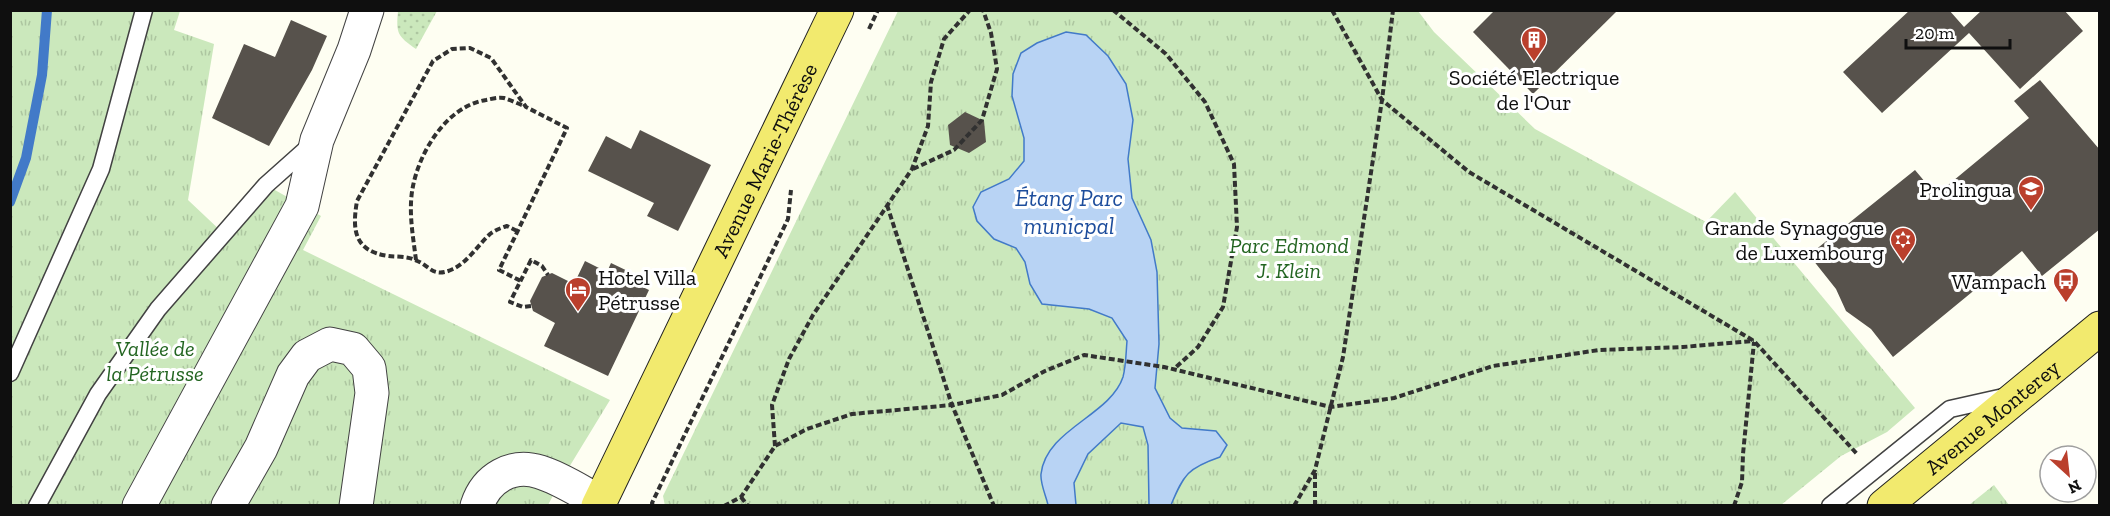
<svg xmlns="http://www.w3.org/2000/svg" width="2110" height="516" font-family="'Zilla Slab',serif">
	<style>
		.grass { fill: url(#grass-dots) }
		.park { fill: url(#park-tufts) }
		.water { fill: #b8d3f4; stroke: #427ac8; stroke-width: 1.5 }
		.lines { fill: none; stroke-linecap: round; stroke-linejoin: round }
		.stream { stroke: #427ac8; stroke-width: 10 }
		.building { fill: #57524c }
		.lane-casing { stroke: #424242; stroke-width: 19 }
		.street-casing { stroke: #424242; stroke-width: 35 }
		.primary-casing { stroke: #202020; stroke-width: 35 }
		.path { stroke: #313131; stroke-width: 4; stroke-dasharray: 6 3; stroke-linecap: butt }
		.lane { stroke: #fff; stroke-width: 16 }
		.street { stroke: #fff; stroke-width: 33 }
		.primary { stroke: #f2ea6e; stroke-width: 33 }
		.labels { text-anchor: middle; dominant-baseline: central; stroke-width: 6; stroke-linejoin: round; paint-order: stroke }
		.poi-label { font-size: 22px; fill: #0f0f0f; stroke: #fff; text-anchor: end }
		.street-label { font-size: 22px; fill: #0f0f0f; stroke: #fff }
		.park-label { font-size: 22px; font-style: italic; fill: #236521; stroke: #fff }
		.water-label { font-size: 24px; font-style: italic; fill: #1d4d9c; stroke: #fff }
	</style>
	<defs>
		<pattern id="grass-dots" width="8" height="8" patternUnits="userSpaceOnUse" patternTransform="scale(1.5)"><rect width="8" height="8" fill="#cbe8bc"/><path d="M2 2h.1M6 6h.1" fill="none" stroke="#adc6a0" stroke-width="1.8" stroke-linecap="round"/></pattern>
		<pattern id="park-tufts" width="24" height="20" patternUnits="userSpaceOnUse" patternTransform="scale(1.5)"><rect width="24" height="20" fill="#cbe8bc"/><path d="M3 7l-1-3M5 7V3M7 7l1-3M15 17l-1-3M17 17v-4M19 17l1-3" fill="none" stroke="#adc6a0"/></pattern>
	</defs>
	<rect width="100%" height="100%" fill="#fefef2"/>
	<!-- grass -->
	<path class="grass" d="M 398,11 L 437,11 L 416,49 C 397,36 396,33 398,11 Z"/>
	<!-- park -->
	<g class="park">
		<polygon points="10,11 180,11 174,30 214,44 188,200 223,233 266,185 321,216 303,250 610,400 560,482 548,505 11,505"/>
		<polygon points="898,11 1418,11 1434,32 1535,129 1706,222 1735,192 1915,408 1887,432 1841,456 1781,505 665,506 663,496"/>
		<polygon points="1994,485 2009,505 1969,505"/>
	</g>
	<!-- water -->
	<path class="water" d="M 1066,32 L 1086,35 L 1108,56 L 1126,84 L 1133,120 L 1128,159 L 1132,198 L 1151,240 L 1157,272 L 1159,344 L 1155,388 L 1170,418 L 1182,428 L 1216,431 L 1227,445 L 1220,457 C 1188,468 1184,474 1171,505 L 1149,505 L 1148,445 L 1143,427 L 1121,423 L 1088,454 L 1074,483 L 1076,505 L 1048,505 C 1046,496 1040,483 1041,474 C 1046,429 1110,416 1123,377 C 1126,366 1126,352 1127,341 L 1112,318 L 1089,309 L 1042,304 L 1030,284 L 1025,262 L 1016,248 L 994,239 L 977,221 L 973,207 L 981,192 L 1009,179 L 1024,161 L 1024,138 L 1012,96 L 1013,74 L 1021,53 L 1037,43 Z"/>
	<g class="lines">
		<!-- stream -->
		<polyline class="stream" points="10,202 26,158 42,75 47,10"/>
	</g>
	<!-- building -->
	<g class="building">
		<polygon points="1495,10 1618,10 1533,94 1473,32"/>
		<polygon points="1910,10 1949,10 1964,27 1982,10 2064,10 2083,31 2020,89 1969,33 1882,113 1843,72"/>
		<polygon points="291,20 327,36 312,70 269,146 212,118 244,44 275,57"/>
		<polygon points="2040,80 2100,150 2100,229 2042,276 2022,251 1893,357 1871,329 1846,311 1836,289 1809,255 1915,170 1936,195 2029,118 2014,101"/>
		<polygon points="965,112 984,121 986,142 969,153 950,145 948,125"/>
		<polygon points="640,130 711,165 678,231 647,216 654,203 588,171 606,136 631,149"/>
		<polygon points="585,261 607,272 611,263 636,275 632,282 649,290 608,376 544,346 555,323 533,311 530,301 542,277 552,273 574,284"/>
	</g>
	<g class="lines">
		<defs>
			<g id="lane">
				<polyline points="10,373 101,169 144,10"/>
				<polyline points="37,506 98,394 158,309 266,185 312,144"/>
				<polyline points="1830,506 1950,409 2008,396"/>
			</g>
			<g id="street">
				<polyline points="139,506 302,206 317,140 354,50 367,10"/>
				<polyline points="228,506 261,448 293,375 307,356 330,344 353,349 369,368 372,393 356,506"/>
				<path d="M 477,506 C 486,478 512,463 540,472 C 560,478 581,492 600,502"/>
			</g>
			<g id="primary">
				<path id="s1" d="M 598,506 L 837,10"/>
				<path id="s2" d="M 1884,506 L 2100,328"/>
			</g>
		</defs>
		<!-- lane casing -->
		<use href="#lane" class="lane-casing"/>
		<!-- street casing -->
		<use href="#street" class="street-casing"/>
		<!-- primary casing -->
		<use href="#primary" class="primary-casing"/>
		<!-- path -->
		<g class="path">
			<polyline points="1113,10 1166,54 1205,102 1234,164 1237,227 1223,307 1198,347 1174,369"/>
			<polyline points="1332,10 1382,100 1469,172 1754,341 1857,454"/>
			<polyline points="869,29 878,10"/>
			<polyline points="913,169 954,150 982,120 997,69 991,33 983,10"/>
			<polyline points="887,205 952,405 994,506"/>
			<path d="M 517,231 L 507,226 C 501,228 495,230 490,234 C 478,245 468,262 453,269 C 432,279 430,265 415,260 C 407,256 396,257 388,256 C 354,251 352,230 357,201 L 433,61 L 452,49 L 470,48 L 491,58 L 526,107 L 567,128 L 499,270 L 521,281"/>
			<path d="M 416,260 C 413,236 408,210 413,186 C 420,151 447,106 486,100 C 491,99 498,97 504,98 C 511,100 518,104 525,106"/>
			<polyline points="531,306 523,307 510,302 531,260 542,266 548,275"/>
			<polyline points="775,446 772,405 789,359 813,315 912,169 928,126 931,82 944,39 970,10"/>
			<polyline points="741,497 748,506"/>
			<polyline points="653,506 652,503 788,219 791,190"/>
			<polyline points="724,506 741,497 775,446 807,429 852,414 952,405 1002,395 1045,371 1084,355 1164,367 1331,407 1394,398 1493,366 1599,350 1683,347 1754,341"/>
			<polyline points="1294,506 1315,470 1343,357 1382,100 1393,10"/>
			<polyline points="1315,506 1315,473"/>
			<polyline points="1734,506 1742,482 1743,454 1754,342"/>
		</g>
		<!-- lane -->
		<use href="#lane" class="lane"/>
		<!-- street -->
		<use href="#street" class="street"/>
		<!-- primary -->
		<use href="#primary" class="primary"/>
	</g>
	<!-- icons -->
	<defs>
		<symbol id="building-pin" viewBox="-11 -11 22 30"><path d="M0 17L-7.5 6A9.5 9.5 0 1 1 7.5 6Z" fill="#ba3f2c" stroke="#fff"/><path d="M-4-6H4V6H1V3H-1V6H-4ZM-2.5-4.3h1.7v1.8h-1.7ZM.8-4.3h1.7v1.8H.8ZM-2.5-1h1.7V.8h-1.7ZM.8-1h1.7V.8H.8Z" fill="#fff"/></symbol>
		<symbol id="school-pin" viewBox="-11 -11 22 30"><path d="M0 17L-7.5 6A9.5 9.5 0 1 1 7.5 6Z" fill="#ba3f2c" stroke="#fff"/><path d="M0-5L7-2L0 1L-7-2ZM-4 1L0 2.5L4 1V4Q0 6-4 4Z" fill="#fff"/></symbol>
		<symbol id="synagogue-pin" viewBox="-11 -11 22 30"><path d="M0 17L-7.5 6A9.5 9.5 0 1 1 7.5 6Z" fill="#ba3f2c" stroke="#fff"/><path d="M0-6.5L5.6 3.2H-5.6ZM0 6.5L5.6-3.2H-5.6Z" fill="#fff"/></symbol>
		<symbol id="bus-pin" viewBox="-11 -11 22 30"><path d="M0 17L-7.5 6A9.5 9.5 0 1 1 7.5 6Z" fill="#ba3f2c" stroke="#fff"/><path d="M-5-6H5V4H4V6H2V4H-2V6H-4V4H-5ZM-3.5-4V0h7V-4ZM-3.5 1.2v1.5H-2V1.2ZM2 1.2v1.5H3.5V1.2Z" fill="#fff"/></symbol>
		<symbol id="hotel-pin" viewBox="-11 -11 22 30"><path d="M0 17L-7.5 6A9.5 9.5 0 1 1 7.5 6Z" fill="#ba3f2c" stroke="#fff"/><path d="M-6-4.5h1.5V1H6V5H4.5V3h-9V5H-6ZM-4 0a1.8 1.8 0 1 1 3.6 0ZM.5 0V-2.5h3Q6-2.5 6 0Z" fill="#fff"/></symbol>
	</defs>
	<g fill-rule="evenodd">
		<use href="#building-pin" x="1519" y="25" width="30" height="40"/>
		<use href="#school-pin" x="2016" y="174" width="30" height="40"/>
		<use href="#synagogue-pin" x="1888" y="225" width="30" height="40"/>
		<use href="#bus-pin" x="2051" y="266" width="30" height="40"/>
		<use href="#hotel-pin" x="563" y="275" width="30" height="40"/>
	</g>
	<g class="labels">
		<!-- poi labels -->
		<g class="poi-label">
			<text x="1534" y="77" text-anchor="middle">Société Electrique<tspan x="1534" dy="25">de l'Our</tspan></text>
			<text x="2012" y="189">Prolingua</text>
			<text x="1884" y="227">Grande Synagogue<tspan x="1884" dy="25">de Luxembourg</tspan></text>
			<text x="598" y="277" text-anchor="start">Hotel Villa<tspan x="598" dy="25">Pétrusse</tspan></text>
			<text x="2046" y="281">Wampach</text>
		</g>
		<!-- street labels -->
		<g class="street-label">
			<text stroke="none"><textPath href="#s1" startOffset="384">Avenue Marie-Thérèse</textPath></text>
			<text stroke="none"><textPath href="#s2" startOffset="140">Avenue Monterey</textPath></text>
		</g>
		<!-- park labels -->
		<g class="park-label">
			<text x="1289" y="245">Parc Edmond<tspan x="1289" dy="25">J. Klein</tspan></text>
			<text x="155" y="348">Vallée de<tspan x="155" dy="25">la Pétrusse</tspan></text>
		</g>
		<!-- water labels -->
		<g class="water-label">
			<text x="1069" y="197">Étang Parc<tspan x="1069" dy="28">municpal</tspan></text>
		</g>
	</g>
	<!-- border -->
	<rect width="2110" height="516" fill="none" stroke="#0f0f0f" stroke-width="24"/>
	<!-- north arrow -->
	<g transform="translate(2068 474) rotate(153)"><circle r="28" fill="#ffffff" stroke="#9f9f9f" stroke-width="1.5"/>
	<path d="M0-4.5L10 22L0 15L-10 22Z" fill="#ba3f2c"/>
	<text y="-9" font-size="16" font-weight="bold" text-anchor="middle" fill="#0f0f0f">N</text>
	</g>
	<!-- scale -->
	<path d="M1906 39v9h104v-9" fill="none" stroke="#0f0f0f" stroke-width="3"/>
	<text x="1915" y="39" font-size="18" fill="#0f0f0f" stroke="#ffffff" stroke-width="4.5" paint-order="stroke">20 m</text>
</svg>
